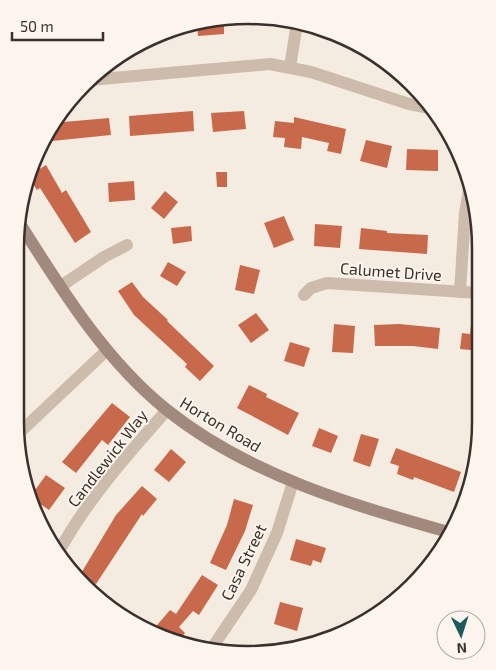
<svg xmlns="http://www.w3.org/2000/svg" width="496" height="670" font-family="'Exo 2',sans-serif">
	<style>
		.building { fill: #c8694b }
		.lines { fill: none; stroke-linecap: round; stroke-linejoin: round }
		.street { stroke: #cdbbac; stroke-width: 12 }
		.secondary { stroke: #a18a7d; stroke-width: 12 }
		.labels { text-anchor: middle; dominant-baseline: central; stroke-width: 4; stroke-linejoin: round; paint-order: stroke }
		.street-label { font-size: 16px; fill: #3b302b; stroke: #fbf5ee }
		.rim { fill: none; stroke: #3b302b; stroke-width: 2.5 }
	</style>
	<rect width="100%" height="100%" fill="#f4ebe1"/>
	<!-- building -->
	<g class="building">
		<polygon points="224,21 224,34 198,36 197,22"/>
		<polygon points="193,111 194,131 130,136 129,116"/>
		<polygon points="244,111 246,129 213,132 211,113"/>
		<polygon points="294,117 346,129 341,154 327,151 329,143 302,137 301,149 284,147 285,138 273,137 275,121 294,123"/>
		<polygon points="109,118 111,135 52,141 52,123"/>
		<polygon points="366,140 392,146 387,168 360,161"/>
		<polygon points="407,149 438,150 438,171 406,170"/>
		<polygon points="46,165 62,193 66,190 91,232 75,243 40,188 37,190 28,176"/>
		<polygon points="216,172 227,172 227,187 217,187"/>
		<polygon points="134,181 135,200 109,202 108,183"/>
		<polygon points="165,191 178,202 164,219 151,208"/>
		<polygon points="284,216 294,240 274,248 264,223"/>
		<polygon points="315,224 342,226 340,248 314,246"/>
		<polygon points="191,226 192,241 173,244 171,228"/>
		<polygon points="361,228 387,231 387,233 428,235 427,254 359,249"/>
		<polygon points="168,262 186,272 177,286 160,276"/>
		<polygon points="240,265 260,270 254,294 235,290"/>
		<polygon points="132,282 143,297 168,320 167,321 214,366 200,381 185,367 187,364 134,315 118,291"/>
		<polygon points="256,313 269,330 251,343 238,325"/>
		<polygon points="334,324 355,326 353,353 332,352"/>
		<polygon points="399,324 440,328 438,349 413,346 375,346 374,325"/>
		<polygon points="471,325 480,326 480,351 460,349 462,333 470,334"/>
		<polygon points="290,342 310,348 304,367 284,361"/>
		<polygon points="249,385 267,394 266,397 299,413 288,435 237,408"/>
		<polygon points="112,403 130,417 108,445 102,440 76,473 62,462"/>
		<polygon points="319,428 338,436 331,453 312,446"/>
		<polygon points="361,434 379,439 370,467 353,461"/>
		<polygon points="396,448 461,472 454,492 414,477 413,480 397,474 399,466 390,463"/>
		<polygon points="171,449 186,462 169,482 154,470"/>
		<polygon points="46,475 65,488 49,510 30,497"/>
		<polygon points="142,486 157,499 143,516 142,514 96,584 80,575 116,515"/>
		<polygon points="234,499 253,505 245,531 226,570 210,563 227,525"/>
		<polygon points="296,539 326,548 321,563 313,560 311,566 290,560"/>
		<polygon points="202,575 218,585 199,615 193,611 179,627 185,633 178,642 158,635 152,631 170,610 176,614"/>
		<polygon points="280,602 303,608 297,631 274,624"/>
	</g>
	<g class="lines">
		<!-- street -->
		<g class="street">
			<polyline points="290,67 297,23"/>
			<polyline points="90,80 270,64 311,72 409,104 435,109"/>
			<polyline points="61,286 104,257 127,245"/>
			<polyline points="460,292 465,213 470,184"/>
			<polyline points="304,295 311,288 327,283 479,293"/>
			<polyline points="17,435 107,350"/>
			<path d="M 58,553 C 87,500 127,455 167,410"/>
			<polyline points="210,651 251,590 277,533 293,482"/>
		</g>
		<!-- secondary -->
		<path class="secondary" d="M 22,227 C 63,292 106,361 167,410 C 248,475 354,506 452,533"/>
	</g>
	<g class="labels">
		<!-- street labels -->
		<g class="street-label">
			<text transform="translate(391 271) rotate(4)">Calumet Drive</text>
			<text transform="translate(221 424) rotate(31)">Horton Road</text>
			<text transform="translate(107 458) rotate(-52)">Candlewick Way</text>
			<text transform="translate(243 562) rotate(-64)">Casa Street</text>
		</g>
	</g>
	<!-- crop -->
	<path d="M0 0H496V670H0ZM248 24H248A224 224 0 0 1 472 248V422A224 224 0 0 1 248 646H248A224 224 0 0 1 24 422V248A224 224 0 0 1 248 24Z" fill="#fbf5ee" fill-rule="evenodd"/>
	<path class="rim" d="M248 24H248A224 224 0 0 1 472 248V422A224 224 0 0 1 248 646H248A224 224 0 0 1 24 422V248A224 224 0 0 1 248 24Z"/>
	<!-- north arrow -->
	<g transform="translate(461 635) rotate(176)"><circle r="24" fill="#fbf5ee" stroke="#aea6a0"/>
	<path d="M0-4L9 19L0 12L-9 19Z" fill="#1f5a5e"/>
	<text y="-8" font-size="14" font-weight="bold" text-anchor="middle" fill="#3b302b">N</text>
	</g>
	<!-- scale -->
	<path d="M12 32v8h91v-8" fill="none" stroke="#3b302b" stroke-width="2.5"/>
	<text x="20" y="32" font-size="15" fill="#3b302b" stroke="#fbf5ee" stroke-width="4" paint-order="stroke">50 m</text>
</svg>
